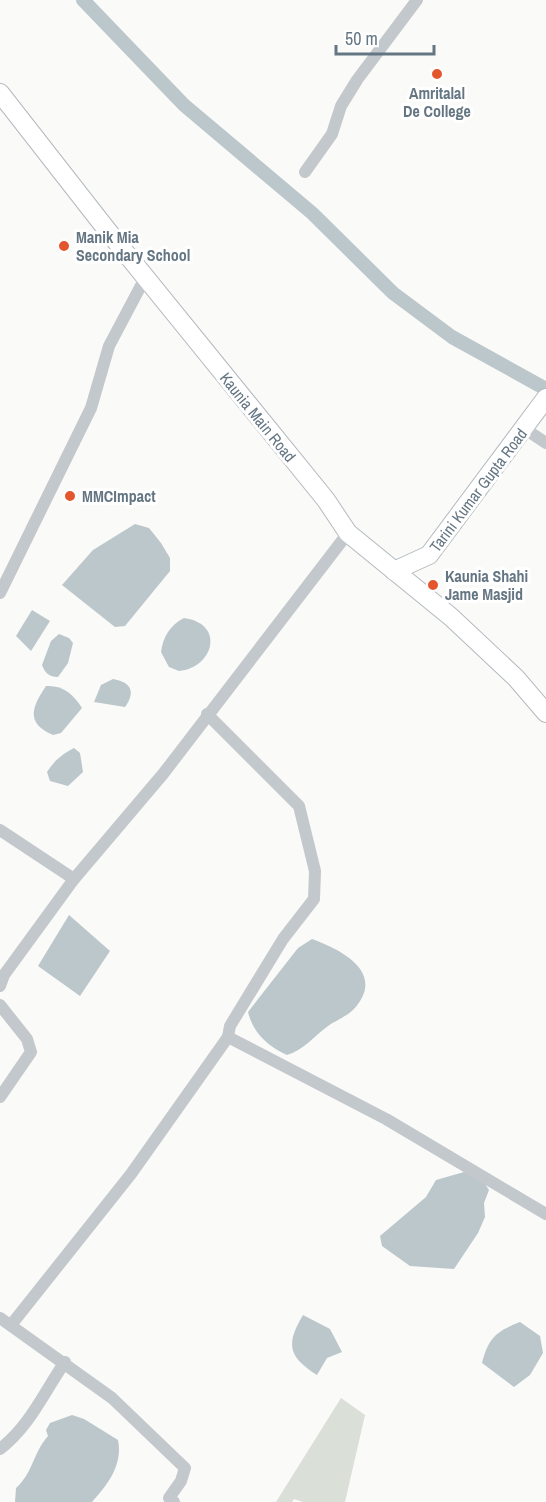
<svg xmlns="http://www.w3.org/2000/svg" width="546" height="1502" font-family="'Archivo Narrow',sans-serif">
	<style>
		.green { fill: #dadfd7 }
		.water { fill: #bbc7cb }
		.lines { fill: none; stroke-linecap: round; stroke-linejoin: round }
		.canal { stroke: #bbc7cb; stroke-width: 14 }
		.secondary-casing { stroke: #b3babf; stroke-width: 20 }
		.street { stroke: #c3c8cc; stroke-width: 12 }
		.secondary { stroke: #fff; stroke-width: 18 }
		.poi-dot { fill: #e4572e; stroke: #fff; stroke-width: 2 }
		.labels { text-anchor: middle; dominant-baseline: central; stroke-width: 6; stroke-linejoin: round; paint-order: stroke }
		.poi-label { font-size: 16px; font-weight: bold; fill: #657683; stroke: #fff; text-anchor: start }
		.street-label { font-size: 16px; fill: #657683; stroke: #fff }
	</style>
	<rect width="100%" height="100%" fill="#fafaf8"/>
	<!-- green -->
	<polygon class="green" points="341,1398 365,1415 345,1502 303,1502 294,1499 292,1502 276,1502"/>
	<!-- water -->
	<g class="water">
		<polygon points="135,524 149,528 161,543 170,558 170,571 125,626 115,627 62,585 93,550"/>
		<polygon points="32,610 50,621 31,651 16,636"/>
		<path d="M 184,618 C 226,624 213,668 179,671 L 169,667 L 161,652 C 163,637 170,625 184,618 Z"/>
		<path d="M 59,634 L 69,638 L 73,643 L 68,663 L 58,677 C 49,677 45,673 42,665 L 51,641 Z"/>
		<path d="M 113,679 C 131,682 136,692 125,707 L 94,702 L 101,685 Z"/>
		<path d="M 46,686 C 63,685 73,694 82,708 L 61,733 L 53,735 C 25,723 32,707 46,686 Z"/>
		<path d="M 74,748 L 80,753 L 83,772 L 68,786 L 50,781 L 47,772 C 54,761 62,754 74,748 Z"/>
		<polygon points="69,915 110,951 80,996 38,966"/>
		<path d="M 312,939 C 339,949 383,970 358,1004 C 351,1015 338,1019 328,1026 C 314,1036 304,1050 287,1055 C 268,1046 253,1033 248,1012 L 298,948 Z"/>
		<polygon points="464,1172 485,1184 489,1190 484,1203 485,1217 478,1233 454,1269 410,1266 382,1246 380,1236 426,1197 436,1180"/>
		<path d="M 303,1315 L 330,1329 L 342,1352 L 327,1358 L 317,1375 C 289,1357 285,1345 303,1315 Z"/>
		<path d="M 520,1322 L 540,1336 L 543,1353 L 530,1375 L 514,1387 L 482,1363 C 488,1338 497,1331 520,1322 Z"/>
		<path d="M 72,1415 L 84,1419 L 118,1440 C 123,1465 108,1484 92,1502 L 15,1502 L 16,1488 C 33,1473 33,1453 48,1436 L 46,1430 L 50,1423 Z"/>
	</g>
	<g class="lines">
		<!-- canal -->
		<polyline class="canal" points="83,0 184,105 312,213 393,293 452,337 546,389"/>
		<defs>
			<g id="secondary">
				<polyline points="0,93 107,230 326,500 348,533 451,617 516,678 546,713"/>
				<polyline points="394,571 429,555 546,398"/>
			</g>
		</defs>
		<!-- secondary casing -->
		<use href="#secondary" class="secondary-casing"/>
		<!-- street -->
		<g class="street">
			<polyline points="305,172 332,134 341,106 357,80 417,0"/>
			<polyline points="525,429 546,443"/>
			<polyline points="0,593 91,408 109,346 145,278"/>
			<polyline points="207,714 299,806 315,871 314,899 283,939 230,1026 228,1037 386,1119 546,1214"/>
			<polyline points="0,830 74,879"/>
			<polyline points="0,986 4,975 74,879 163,774 348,533"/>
			<polyline points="0,1005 27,1039 31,1052 0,1097"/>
			<polyline points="0,1318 112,1398 185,1468 181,1481 169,1498 174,1502"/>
			<polyline points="11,1325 131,1174 228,1037"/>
			<path d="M 0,1449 C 30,1426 44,1392 65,1362"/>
		</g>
		<!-- secondary -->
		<use href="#secondary" class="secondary"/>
	</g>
	<!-- markers -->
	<g class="poi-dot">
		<circle cx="437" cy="74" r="6"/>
		<circle cx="64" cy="246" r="6"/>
		<circle cx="70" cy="496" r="6"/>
		<circle cx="433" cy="585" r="6"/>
	</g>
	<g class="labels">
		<!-- poi labels -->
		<g class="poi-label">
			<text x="437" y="93" text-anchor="middle">Amritalal<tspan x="437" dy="18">De College</tspan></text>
			<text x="76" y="237">Manik Mia<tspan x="76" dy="18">Secondary School</tspan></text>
			<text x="82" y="496">MMCImpact</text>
			<text x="445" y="576">Kaunia Shahi<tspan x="445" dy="18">Jame Masjid</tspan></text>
		</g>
		<!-- street labels -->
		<g class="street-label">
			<text transform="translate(258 417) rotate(51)">Kaunia Main Road</text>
			<text transform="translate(478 490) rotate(-53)">Tarini Kumar Gupta Road</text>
		</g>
	</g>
	<!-- scale -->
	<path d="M336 45v9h98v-9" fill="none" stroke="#657683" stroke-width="3"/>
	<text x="345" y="45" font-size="18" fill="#657683" stroke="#ffffff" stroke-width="4.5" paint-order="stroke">50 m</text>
</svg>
